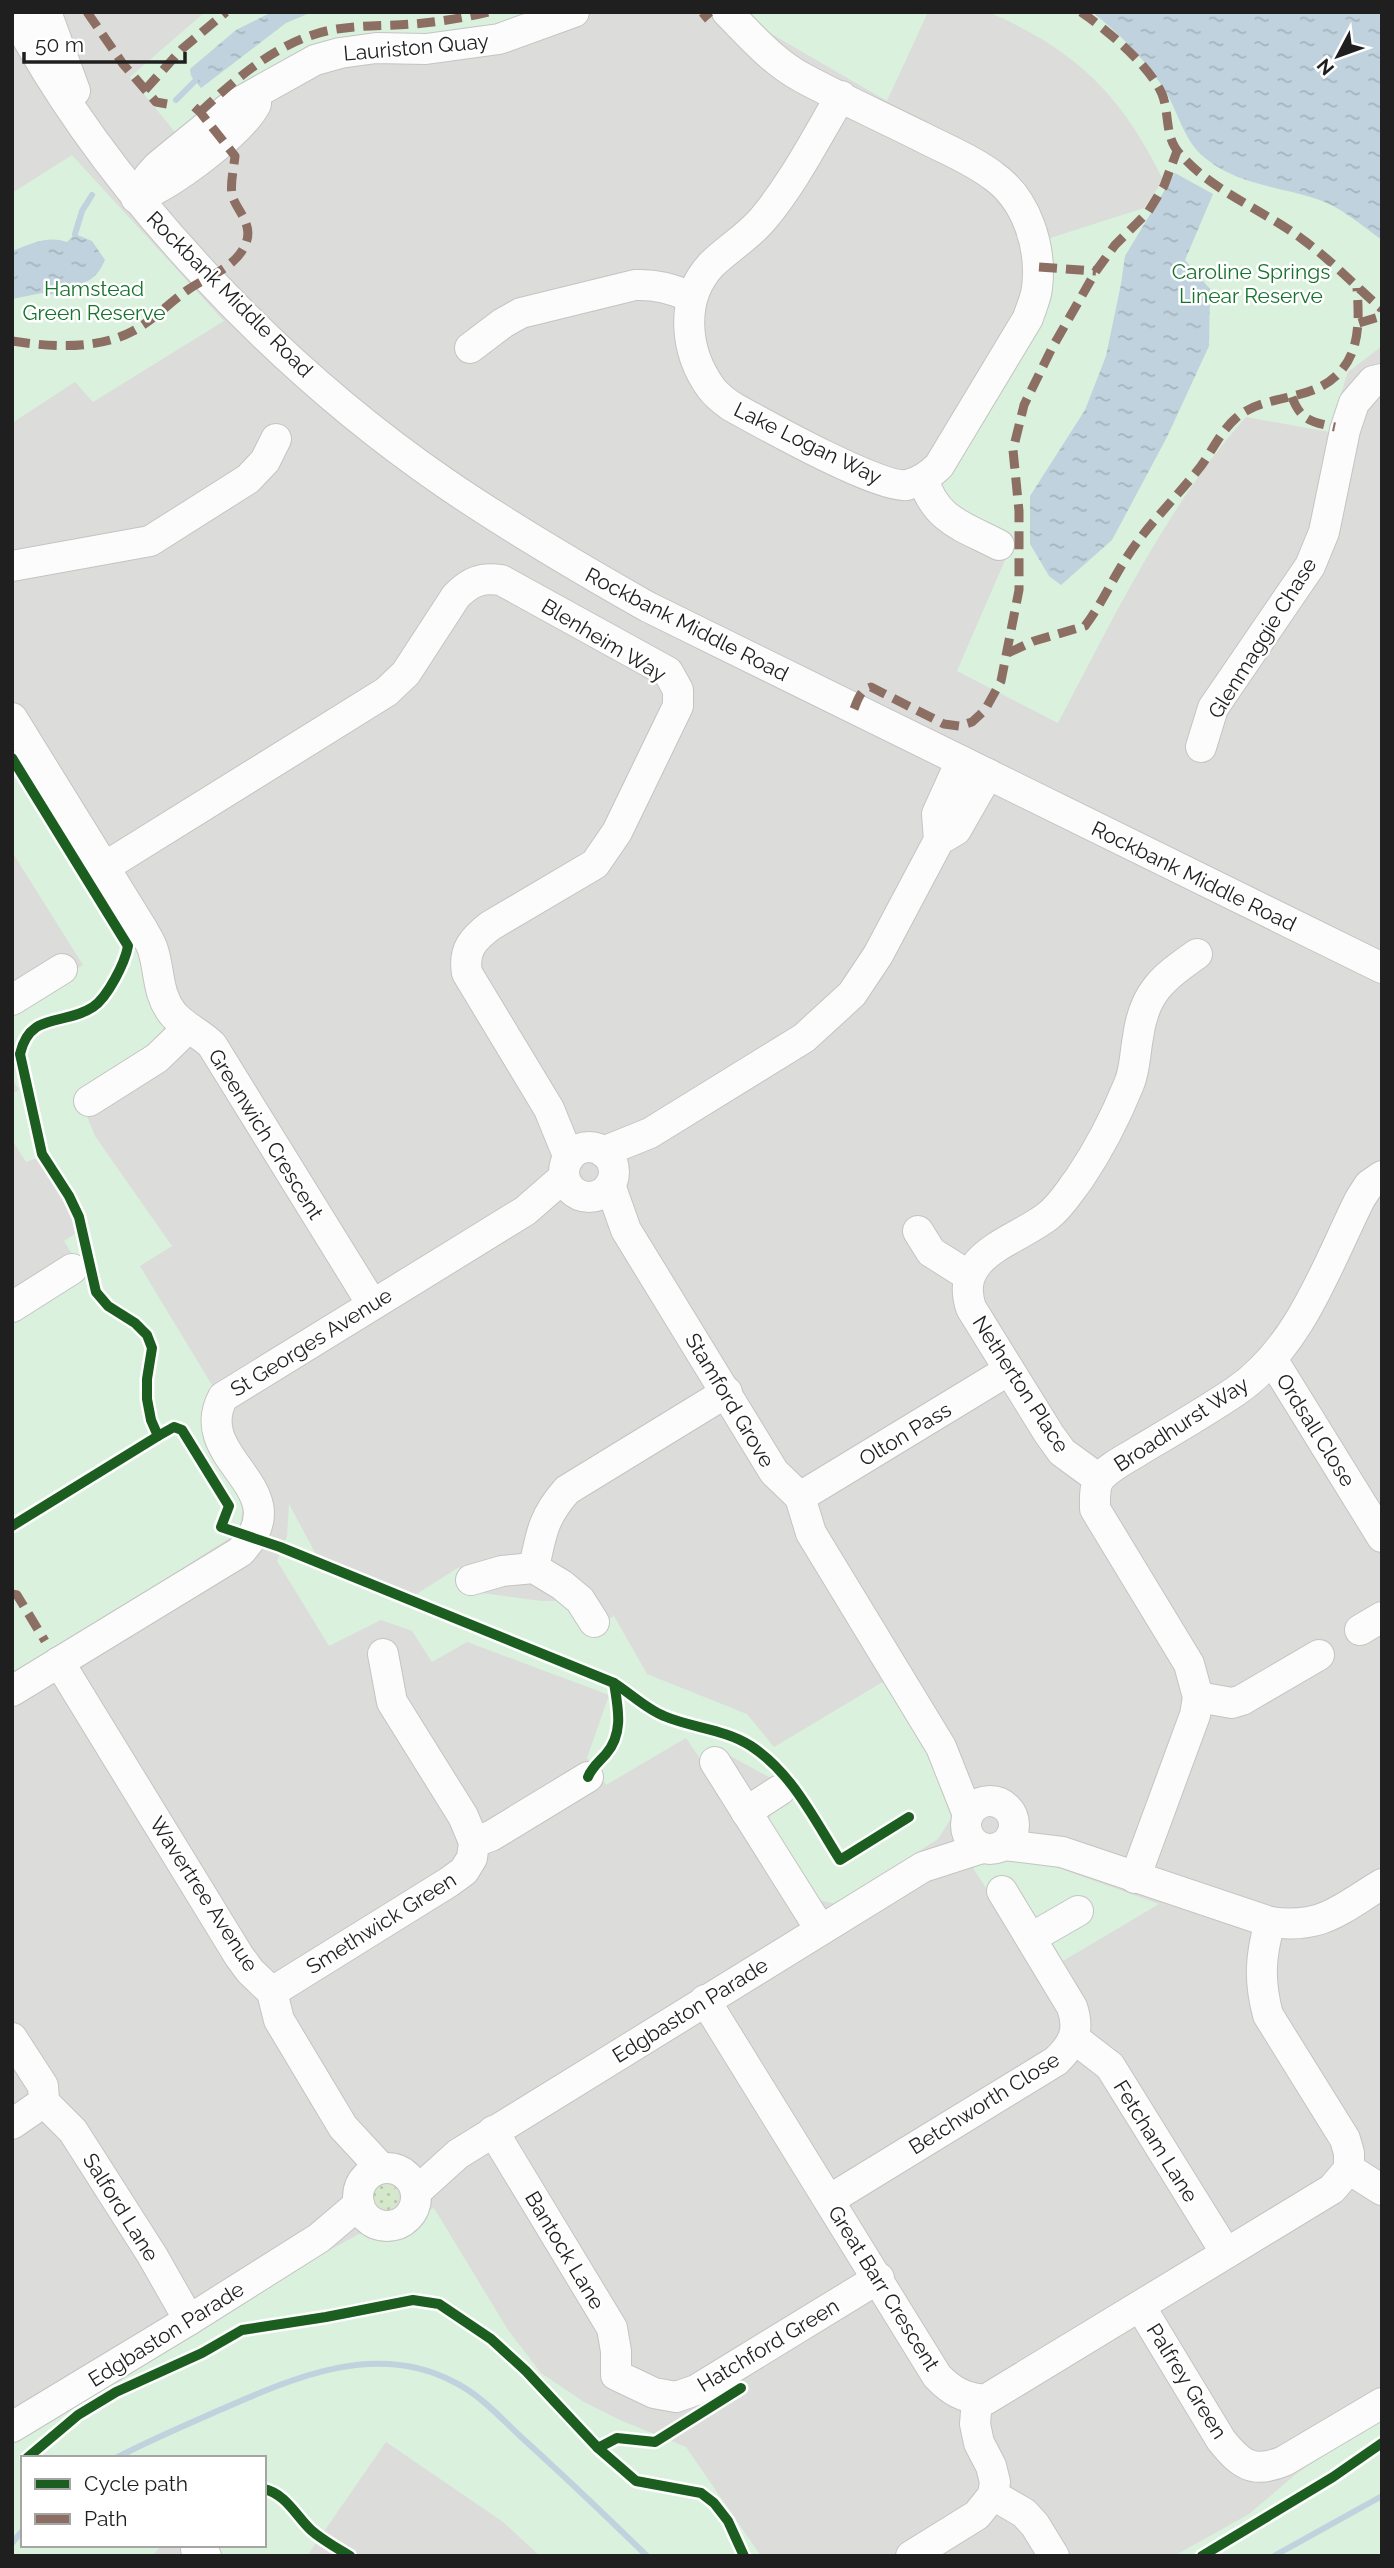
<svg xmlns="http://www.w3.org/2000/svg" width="1394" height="2568" font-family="Raleway,sans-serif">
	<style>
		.residential { fill: #dcdcda; fill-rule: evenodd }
		.park { fill: #d9f1dd }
		.garden { fill: url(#garden-dots) }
		.water { fill: url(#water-ripples) }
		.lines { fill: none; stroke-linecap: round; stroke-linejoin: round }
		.stream { stroke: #c0d2dd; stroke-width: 6 }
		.minor-casing { stroke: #c4c4c2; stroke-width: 32 }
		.minor { stroke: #fcfcfc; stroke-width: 30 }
		.quiet { stroke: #8d6e63; stroke-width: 9; stroke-dasharray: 18 9; stroke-linecap: butt }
		.cycleway-casing { stroke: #fff; stroke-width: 15 }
		.cycleway { stroke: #1b5e20; stroke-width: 10 }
		.labels { text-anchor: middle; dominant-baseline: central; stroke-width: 5; stroke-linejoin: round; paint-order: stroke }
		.street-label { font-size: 21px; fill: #1f1f1f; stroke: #fff }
		.park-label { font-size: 21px; fill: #18732e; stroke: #fff }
	</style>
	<defs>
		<pattern id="garden-dots" width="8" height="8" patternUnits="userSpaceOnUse" patternTransform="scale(1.75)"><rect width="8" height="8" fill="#d5e8cb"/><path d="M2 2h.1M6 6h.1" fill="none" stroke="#b6c7ae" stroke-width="1.8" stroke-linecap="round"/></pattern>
		<pattern id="water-ripples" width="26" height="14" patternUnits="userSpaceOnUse" patternTransform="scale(1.75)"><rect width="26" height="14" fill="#c0d2dd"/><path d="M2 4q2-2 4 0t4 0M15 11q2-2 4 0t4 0" fill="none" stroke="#a5b4bd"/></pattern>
	</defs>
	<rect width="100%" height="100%" fill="#edede9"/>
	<!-- residential -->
	<path class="residential" d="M 12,12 L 1382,12 L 1382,2556 L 12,2556 ZM 23,2458 L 264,2458 L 264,2545 L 23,2545 Z"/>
	<!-- park -->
	<g class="park">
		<polygon points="205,12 536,12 481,31 320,45 179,137 130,77"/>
		<polygon points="746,12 928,12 887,101 756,25"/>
		<path d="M 988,12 L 1382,12 L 1382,346 L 1348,372 L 1329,432 L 1246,417 C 1166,507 1114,617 1058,723 L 957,671 L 1012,544 L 941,497 L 943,479 L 1047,239 L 1144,208 L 1163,180 C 1122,95 1075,49 988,12 Z"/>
		<polygon points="72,155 224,321 93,402 75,382 12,423 12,193"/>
		<polygon points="12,738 138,944 164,1021 163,1039 79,1096 95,1136 172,1246 140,1266 215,1390 204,1400 206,1434 244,1499 239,1532 12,1677 12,1322 85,1275 64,1241 87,1226 41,1157 26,1162 12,1140 12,1094 19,1090 12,1079 12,1010 83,965 12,852"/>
		<polygon points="289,1504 318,1558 412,1597 459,1567 474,1592 541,1601 568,1601 584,1632 614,1616 647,1674 747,1714 774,1747 886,1680 948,1789 955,1812 938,1839 837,1904 813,1899 768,1826 776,1781 725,1753 705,1766 686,1738 606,1785 587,1758 609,1695 467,1642 432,1662 412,1631 381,1620 329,1646 277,1561 287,1536"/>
		<polygon points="1025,1856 1159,1904 1063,1961 1016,1885 988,1891 971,1865"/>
		<polygon points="434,2208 508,2330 541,2373 584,2402 620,2420 686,2447 761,2556 540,2556 503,2522 386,2442 307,2556 225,2556 210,2545 264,2545 264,2458 23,2458 23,2545 161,2545 153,2556 12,2556 12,2442 265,2285 359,2234 405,2233 421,2213"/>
		<polygon points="1382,2416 1382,2556 1174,2556 1249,2514 1296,2474"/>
	</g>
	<!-- garden -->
	<circle class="garden" cx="386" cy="2197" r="13"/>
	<!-- water -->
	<g class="water">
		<polygon points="272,12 312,12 286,23 201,88 191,76 190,69 236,30"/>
		<path d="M 1092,12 L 1382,12 L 1382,240 C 1361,225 1340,206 1314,198 C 1279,187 1239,184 1209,161 C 1185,144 1181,119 1167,94 C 1148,62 1121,35 1092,12 Z"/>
		<polygon points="1175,173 1213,194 1185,260 1210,289 1209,346 1167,437 1112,540 1061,585 1049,576 1030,544 1030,496 1085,410 1106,356 1121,284 1125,256"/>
		<path d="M 75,234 L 92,241 L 105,260 C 93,288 78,281 56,295 L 42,293 L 12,299 L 12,251 C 31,244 48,235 67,242 Z"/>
	</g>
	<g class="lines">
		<!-- stream -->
		<g class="stream">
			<polyline points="176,100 195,81"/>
			<polyline points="75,234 82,211 92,195"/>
			<path d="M 116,2458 C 150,2440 186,2425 222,2409 C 295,2377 377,2341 454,2382 C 479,2394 500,2417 520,2436 C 563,2475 605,2515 647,2556"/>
			<polyline points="12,2543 23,2530"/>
			<polyline points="1274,2556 1382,2496"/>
		</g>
		<defs>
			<g id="minor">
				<path d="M 13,12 C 107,191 279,369 445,483 C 511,528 579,568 648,607 L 1382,968"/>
				<polyline points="46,12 75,91"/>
				<path d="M 727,12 C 751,36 773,62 803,78 C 842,99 882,117 922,137 C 945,149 971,159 992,175 C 1027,199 1042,247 1037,288 C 1036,298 1031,308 1028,318 L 939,466 C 930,475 920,482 907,485 C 881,490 760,422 731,406 C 724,401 716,395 711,388 C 685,352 679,300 711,265 C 727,249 748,237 763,219 C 794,182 816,138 841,96"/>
				<path d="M 141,196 C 172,184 241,133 256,104"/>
				<polyline points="136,198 149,176 158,166 229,108 315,60 340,53 376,48 426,49 499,39 574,12"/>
				<path d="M 470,348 L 503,323 L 521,313 L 635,285 C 656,284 672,289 691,297"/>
				<path d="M 923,479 C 936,521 963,526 999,545"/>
				<polyline points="12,566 150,541 248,479 265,461 276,439"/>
				<path d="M 12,718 L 143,930 C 146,936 151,943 153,950 C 160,972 157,994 173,1014 C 184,1027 200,1033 212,1045 L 372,1304"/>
				<polyline points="1201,747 1213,708 1310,566 1324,532 1345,430 1354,403 1373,381 1382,379"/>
				<polyline points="939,840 937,814 961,761"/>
				<path d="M 103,868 L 386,692 L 406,673 L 456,596 C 470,582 481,577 501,580 L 668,672 L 678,690 L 678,706 L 617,832 L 595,864 L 490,926 C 473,939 463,950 467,973 L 549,1109 L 569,1158"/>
				<polyline points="12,1000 62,969"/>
				<polyline points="89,1101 157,1058 188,1028"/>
				<circle cx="589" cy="1172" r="25"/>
				<polyline points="603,1152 650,1133 804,1038 852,994 878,955 939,840 956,830 988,774"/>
				<polyline points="610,1185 626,1230 774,1472 800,1497 811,1533 941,1747 968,1815"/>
				<polyline points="918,1231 931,1252 969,1276"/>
				<polyline points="12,1307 72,1269"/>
				<polyline points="1272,1359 1382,1537"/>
				<path d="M 1099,1479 L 1062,1452 L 1049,1434 L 971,1308 C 953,1254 1015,1242 1048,1216 C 1061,1206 1069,1192 1079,1179 C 1098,1151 1116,1116 1129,1084 C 1135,1070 1135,1053 1138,1037 C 1144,992 1163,978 1197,954"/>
				<polyline points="800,1497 1009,1370"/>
				<path d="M 534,1568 C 541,1534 543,1517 567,1490 L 727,1392"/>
				<polyline points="471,1580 502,1571 534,1568 562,1585 580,1600 594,1622"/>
				<polyline points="1360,1630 1382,1617"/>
				<polyline points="59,1662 239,1956 250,1971 272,1992 279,2020 343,2127 381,2168"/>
				<path d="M 12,1691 L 240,1552 C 302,1488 189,1460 223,1397 L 525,1211 L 564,1177"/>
				<polyline points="1198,1697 1232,1703 1242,1700 1319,1655"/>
				<polyline points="715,1762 820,1929"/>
				<circle cx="990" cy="1825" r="24"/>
				<polyline points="746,1812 780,1790"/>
				<polyline points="474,1842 491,1836 588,1777"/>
				<path d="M 1004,1845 L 1062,1852 L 1270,1922 C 1323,1929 1339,1910 1382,1884"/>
				<path d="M 1135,1878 L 1195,1715 L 1198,1697 L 1189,1664 L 1095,1509 C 1095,1499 1094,1486 1100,1478 C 1110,1466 1128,1458 1140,1450 C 1172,1431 1205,1412 1236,1391 C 1300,1347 1327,1265 1360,1199 L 1369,1185 L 1382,1176"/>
				<polyline points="1031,1938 1078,1911"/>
				<polyline points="272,1992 449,1882 464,1871 472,1858 474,1842 463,1816 392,1702 383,1654"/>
				<path d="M 705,2000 L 937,2376 C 951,2391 964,2398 985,2400 L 1332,2189 L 1349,2169 L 1349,2153 L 1345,2139 L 1268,2015 C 1259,1981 1260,1957 1270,1922"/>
				<polyline points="12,2038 43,2086 44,2102 12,2124"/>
				<polyline points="1075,2039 1110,2066 1226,2253"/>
				<polyline points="44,2102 73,2131 152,2255 189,2320"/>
				<polyline points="493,2131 612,2328 616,2351 616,2375 654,2393 676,2397 696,2390 879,2278"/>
				<circle cx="387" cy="2197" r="29"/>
				<polyline points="1349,2169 1382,2190"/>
				<polyline points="416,2192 458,2154 923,1867 982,1848"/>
				<path d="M 829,2200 L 1056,2061 C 1074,2044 1080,2030 1072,2007 L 1002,1891"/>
				<path d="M 1140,2306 L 1221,2440 C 1241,2465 1253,2474 1284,2461 L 1382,2403"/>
				<polyline points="12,2427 189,2320 319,2238 359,2204"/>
				<polyline points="993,2495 1024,2513 1035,2525 1054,2556"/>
				<polyline points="196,2549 206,2556"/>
				<polyline points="911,2556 977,2515 993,2495 995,2482 991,2466 979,2443 975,2424 977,2399"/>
			</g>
		</defs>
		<!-- minor casing -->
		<use href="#minor" class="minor-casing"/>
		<!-- minor -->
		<use href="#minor" class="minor"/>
		<!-- quiet -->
		<g class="quiet">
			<polyline points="87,12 123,64 156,102 167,104"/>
			<path d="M 1081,12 C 1106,29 1150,66 1162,94 C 1170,114 1164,137 1180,154 C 1213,192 1262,209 1302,239 C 1330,259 1355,286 1382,309"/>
			<polyline points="702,19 710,12"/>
			<polyline points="145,90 182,49 226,12"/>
			<path d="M 200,112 C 239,76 283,37 337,29 C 362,25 388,26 413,24 C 438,22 463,18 488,12"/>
			<polyline points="1039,267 1096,271"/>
			<polyline points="1359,323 1382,316"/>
			<path d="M 12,341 C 50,347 98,350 133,331 C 154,320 170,302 189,289 C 208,276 237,267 246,243 C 253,225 239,213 233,198 C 229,188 234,167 235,156 L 200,112 L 191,104"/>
			<path d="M 1292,397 C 1301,421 1312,422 1335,427"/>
			<path d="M 1008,653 L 1034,641 L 1085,626 C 1101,605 1112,580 1127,557 C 1148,524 1177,497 1201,466 C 1212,451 1221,431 1236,418 C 1264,393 1310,403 1338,374 C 1361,351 1359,318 1357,288"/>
			<path d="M 854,709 C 858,699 860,690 871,687 L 944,724 L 959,726 L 972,722 L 985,710 L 1001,681 L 1019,590 L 1019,511 L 1013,450 L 1024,405 L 1052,348 L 1096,271 L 1115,245 L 1148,212 L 1164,186 L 1177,151"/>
			<polyline points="12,1594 17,1595 45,1641"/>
		</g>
		<defs>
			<g id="cycleway">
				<path d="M 12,758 L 128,946 C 125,963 107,998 93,1007 C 64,1026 30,1011 20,1054 L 42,1154 L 69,1196 L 79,1217 L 96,1292 L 108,1306 L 135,1323 L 147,1335 L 152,1348 L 147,1379 L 147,1399 L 151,1420 L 158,1436 L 174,1427 L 182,1430 L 229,1506 L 221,1527 L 280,1547 L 614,1683 C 630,1693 646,1709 664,1716 C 692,1728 725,1729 751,1746 C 792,1773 814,1819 840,1860 L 909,1817"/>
				<polyline points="12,1526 158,1436"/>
				<path d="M 588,1777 C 592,1767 599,1762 606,1754 C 624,1733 618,1708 614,1683"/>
				<polyline points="598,2448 617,2438 655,2442 741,2388"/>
				<polyline points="27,2458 78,2415 116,2392 202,2353 242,2330 326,2317 413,2300 439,2304 491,2339 526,2371 598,2448 636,2481 701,2493 714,2503 728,2521 744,2556"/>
				<path d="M 264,2489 C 286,2494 296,2516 311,2530 C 322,2540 337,2548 350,2556"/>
				<polyline points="1202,2556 1333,2477 1382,2443"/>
			</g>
		</defs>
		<!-- cycleway casing -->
		<use href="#cycleway" class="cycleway-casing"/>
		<!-- cycleway -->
		<use href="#cycleway" class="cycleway"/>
	</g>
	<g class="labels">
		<!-- street labels -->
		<g class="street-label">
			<text transform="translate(416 47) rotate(-5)">Lauriston Quay</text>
			<text transform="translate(230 294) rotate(45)">Rockbank Middle Road</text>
			<text transform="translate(808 443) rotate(26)">Lake Logan Way</text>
			<text transform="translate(687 624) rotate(27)">Rockbank Middle Road</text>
			<text transform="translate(1262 638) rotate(-58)">Glenmaggie Chase</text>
			<text transform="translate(604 640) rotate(31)">Blenheim Way</text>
			<text transform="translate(1194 876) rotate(26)">Rockbank Middle Road</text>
			<text transform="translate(266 1134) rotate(58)">Greenwich Crescent</text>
			<text transform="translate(311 1342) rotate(-32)">St Georges Avenue</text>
			<text transform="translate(1021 1384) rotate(57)">Netherton Place</text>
			<text transform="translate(730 1400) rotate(59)">Stamford Grove</text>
			<text transform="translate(1181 1424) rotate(-33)">Broadhurst Way</text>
			<text transform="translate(1316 1430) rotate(58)">Ordsall Close</text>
			<text transform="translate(905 1434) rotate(-31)">Olton Pass</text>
			<text transform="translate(204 1894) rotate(57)">Wavertree Avenue</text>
			<text transform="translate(381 1923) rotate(-32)">Smethwick Green</text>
			<text transform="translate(690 2010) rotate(-32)">Edgbaston Parade</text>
			<text transform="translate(984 2103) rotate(-32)">Betchworth Close</text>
			<text transform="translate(1156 2141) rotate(58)">Fetcham Lane</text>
			<text transform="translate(121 2207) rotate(58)">Salford Lane</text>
			<text transform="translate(565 2250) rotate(59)">Bantock Lane</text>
			<text transform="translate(884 2288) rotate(58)">Great Barr Crescent</text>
			<text transform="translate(166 2334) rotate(-32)">Edgbaston Parade</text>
			<text transform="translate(768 2345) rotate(-31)">Hatchford Green</text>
			<text transform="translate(1187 2381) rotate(58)">Palfrey Green</text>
		</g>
		<!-- park labels -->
		<g class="park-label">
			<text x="1251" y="271">Caroline Springs<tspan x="1251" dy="24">Linear Reserve</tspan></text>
			<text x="94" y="288">Hamstead<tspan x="94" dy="24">Green Reserve</tspan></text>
		</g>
	</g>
	<!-- border -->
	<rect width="1394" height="2568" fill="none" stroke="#1f1f1f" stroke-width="28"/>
	<!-- legend -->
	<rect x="21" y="2456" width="245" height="91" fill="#ffffff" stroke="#a5a5a5" stroke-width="2"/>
	<rect x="35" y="2479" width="35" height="10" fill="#1b5e20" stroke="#a5a5a5" stroke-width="2"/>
	<text x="84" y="2491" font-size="21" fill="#1f1f1f">Cycle path</text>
	<rect x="35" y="2514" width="35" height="10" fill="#8d6e63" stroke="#a5a5a5" stroke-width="2"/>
	<text x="84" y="2526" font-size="21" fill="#1f1f1f">Path</text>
	<!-- north arrow -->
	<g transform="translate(1338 56) rotate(229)" stroke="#ffffff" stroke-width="5" paint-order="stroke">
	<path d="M0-5L12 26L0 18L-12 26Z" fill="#1f1f1f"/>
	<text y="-10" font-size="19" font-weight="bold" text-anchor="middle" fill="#1f1f1f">N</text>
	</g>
	<!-- scale -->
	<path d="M24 52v10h161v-10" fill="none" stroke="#1f1f1f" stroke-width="3.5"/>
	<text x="35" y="52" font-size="21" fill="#1f1f1f" stroke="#ffffff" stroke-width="5" paint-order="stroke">50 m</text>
</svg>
